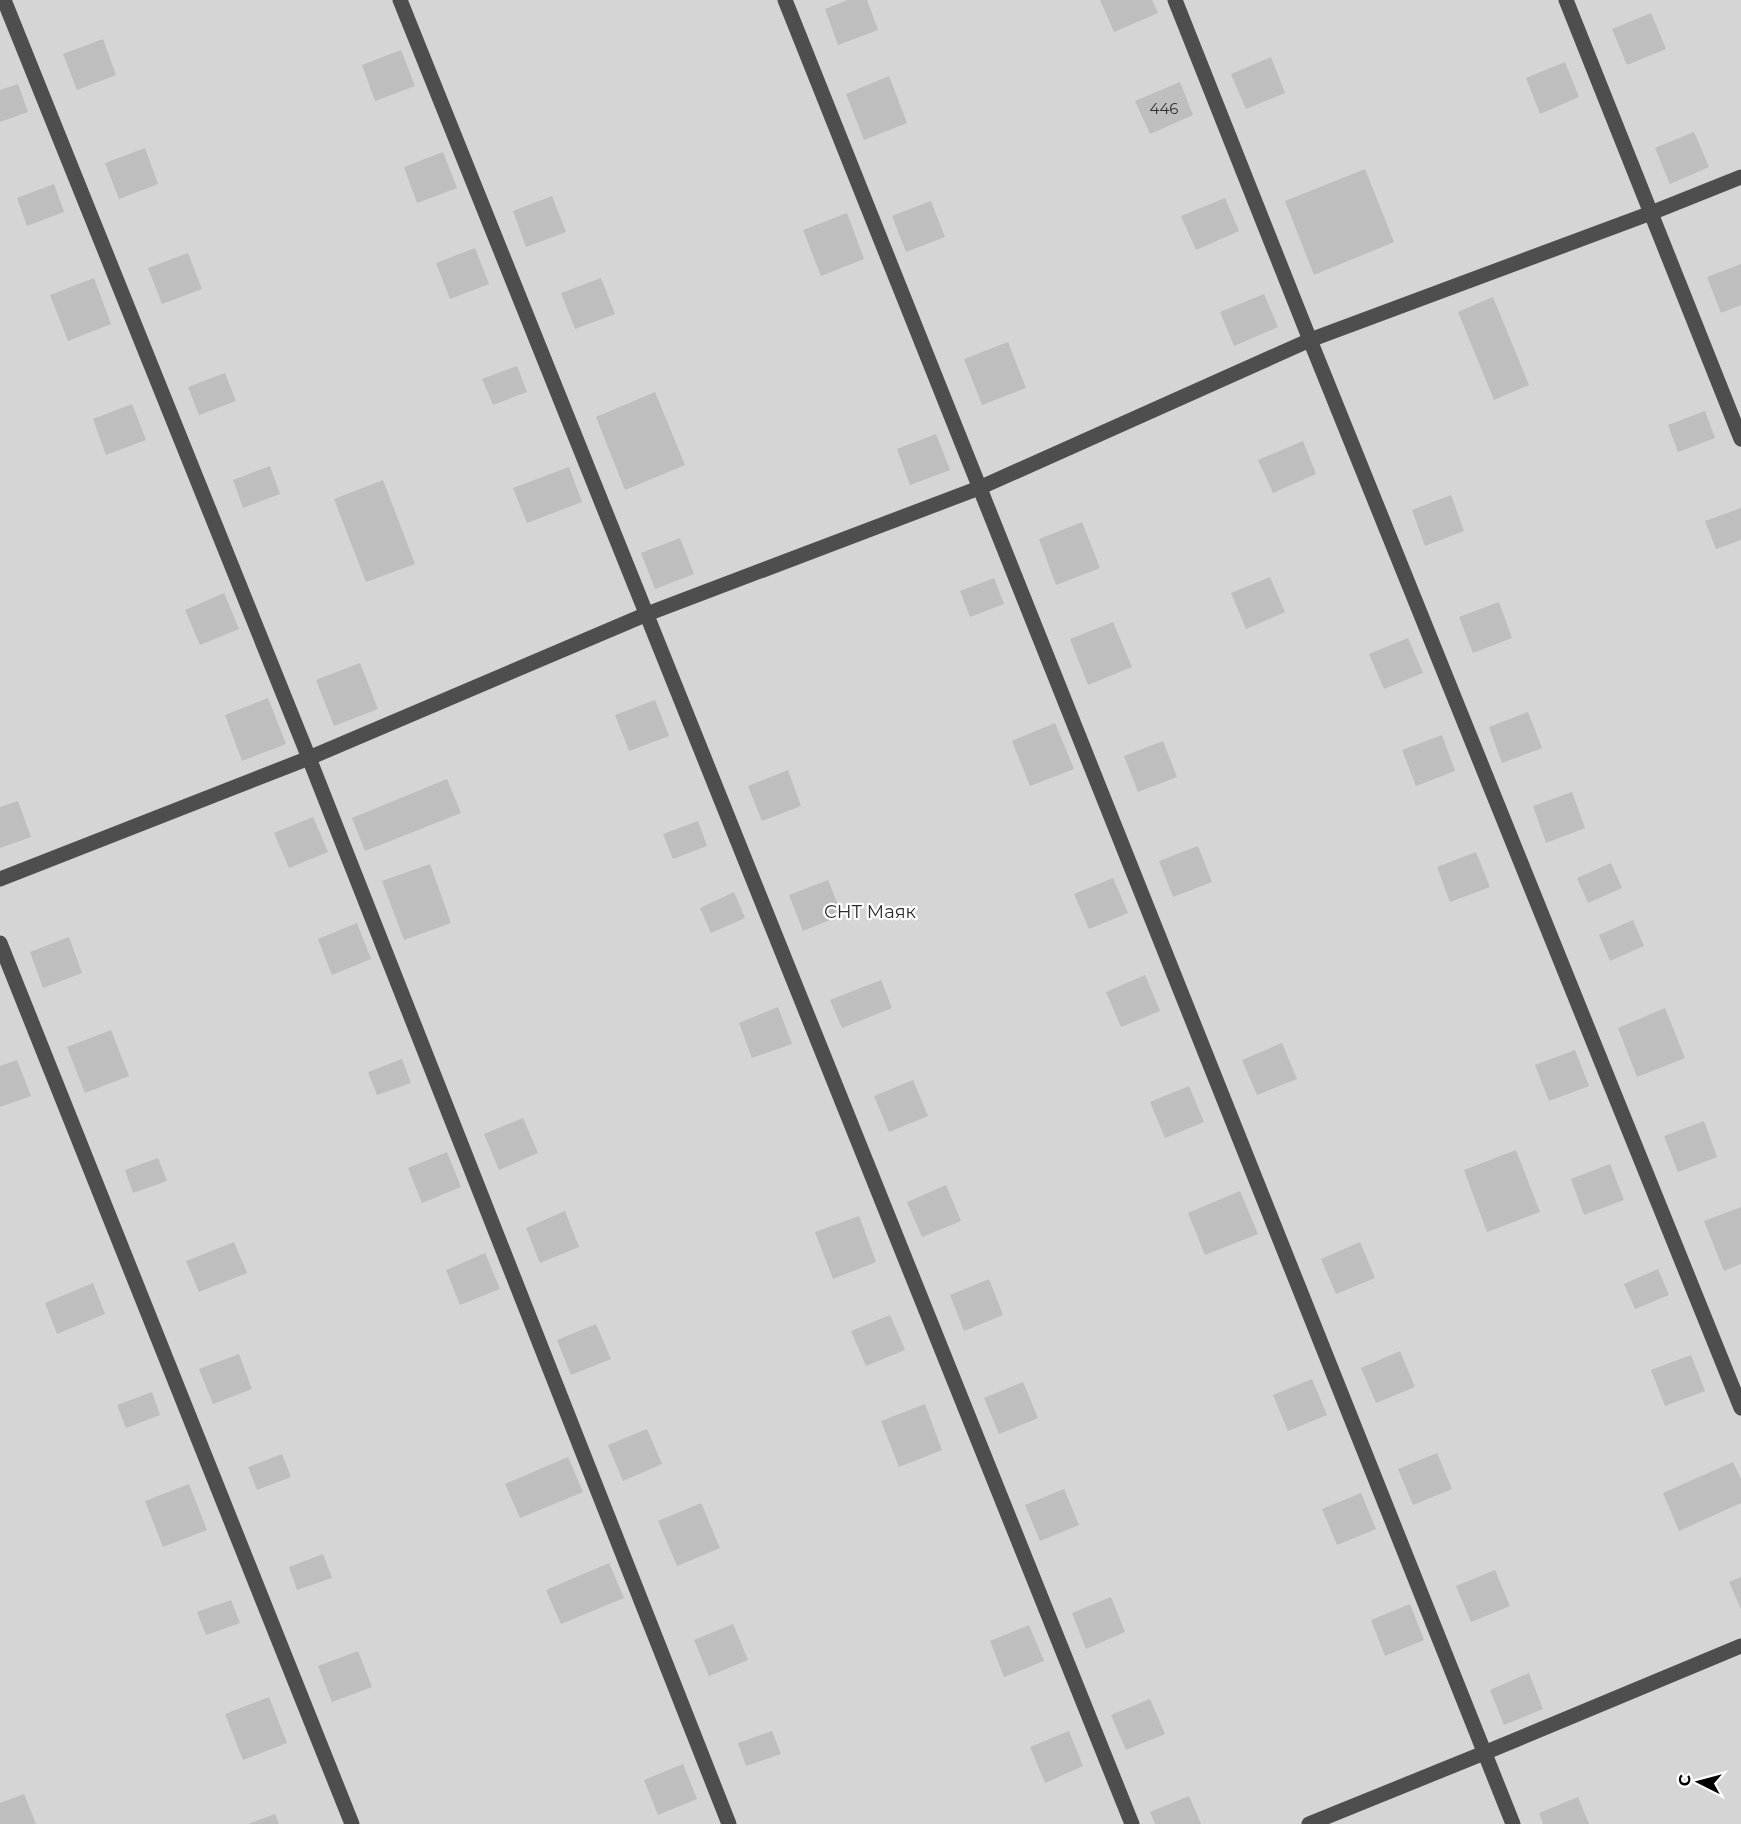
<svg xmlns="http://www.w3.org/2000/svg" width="1741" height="1824" font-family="Montserrat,sans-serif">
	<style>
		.green { fill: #d5d5d5 }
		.building { fill: #bebebe }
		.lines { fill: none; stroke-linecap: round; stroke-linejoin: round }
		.minor { stroke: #4e4e4e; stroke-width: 15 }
		.labels { text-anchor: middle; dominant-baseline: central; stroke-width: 4.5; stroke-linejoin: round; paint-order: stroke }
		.number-label { font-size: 15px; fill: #303030 }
		.park-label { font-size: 18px; fill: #2c2c2c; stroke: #fff }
	</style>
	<rect width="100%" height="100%" fill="#fff"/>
	<!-- green -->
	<rect class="green" x="0" y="0" width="1741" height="1824"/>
	<!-- building -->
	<g class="building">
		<polygon points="848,0 867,0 878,30 838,45 825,9"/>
		<polygon points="1100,0 1152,0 1158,13 1114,32"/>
		<polygon points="1651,13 1666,49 1627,65 1612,29"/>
		<polygon points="103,39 116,75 77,90 63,54"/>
		<polygon points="401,50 415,86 375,101 362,65"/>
		<polygon points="1271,57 1285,93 1246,109 1231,74"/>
		<polygon points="1565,62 1579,97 1540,114 1526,78"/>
		<polygon points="889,76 907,123 864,140 846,94"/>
		<polygon points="1180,82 1193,115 1150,134 1135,101"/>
		<polygon points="18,84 28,112 0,122 0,90"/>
		<polygon points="1694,132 1709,167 1670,184 1655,148"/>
		<polygon points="145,148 158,184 119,199 105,163"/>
		<polygon points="443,152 457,188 417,203 404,167"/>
		<polygon points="1365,169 1394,242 1314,275 1285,201"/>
		<polygon points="54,184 64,212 27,226 17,198"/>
		<polygon points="552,196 566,232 526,247 513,211"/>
		<polygon points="1225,198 1239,231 1196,250 1181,216"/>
		<polygon points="931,201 945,237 906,252 892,216"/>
		<polygon points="847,213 864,259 821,276 803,230"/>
		<polygon points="475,248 489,284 450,299 436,263"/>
		<polygon points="188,253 202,289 162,304 148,268"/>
		<polygon points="1741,264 1741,305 1721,313 1707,277"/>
		<polygon points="94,278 111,324 68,341 50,295"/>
		<polygon points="601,278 615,314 575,329 561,293"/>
		<polygon points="1264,294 1278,327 1234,346 1220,312"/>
		<polygon points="1493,297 1529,385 1494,400 1458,312"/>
		<polygon points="1008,342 1026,388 982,405 964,359"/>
		<polygon points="517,366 527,392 493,405 482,379"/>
		<polygon points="225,373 236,401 199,415 188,387"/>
		<polygon points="655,392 685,465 625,490 596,417"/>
		<polygon points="132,404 146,440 106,455 93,419"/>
		<polygon points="1705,411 1715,438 1678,452 1668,425"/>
		<polygon points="936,434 950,470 910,485 897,449"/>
		<polygon points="1303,441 1316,474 1273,493 1258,460"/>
		<polygon points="270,466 280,494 243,508 233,480"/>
		<polygon points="569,467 582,502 527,523 513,488"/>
		<polygon points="383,480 415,564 366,582 334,499"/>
		<polygon points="1451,495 1464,531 1425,546 1412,510"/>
		<polygon points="1741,508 1741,540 1716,549 1705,521"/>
		<polygon points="1082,522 1100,568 1056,585 1039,539"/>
		<polygon points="680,538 694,574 655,589 641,553"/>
		<polygon points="1270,577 1285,612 1246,629 1231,593"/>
		<polygon points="994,578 1004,604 970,617 960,591"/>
		<polygon points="224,593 239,629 200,645 185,610"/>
		<polygon points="1499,602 1512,638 1473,653 1459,617"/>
		<polygon points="1113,622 1132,667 1088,685 1070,639"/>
		<polygon points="1408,638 1423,673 1384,689 1369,654"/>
		<polygon points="360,663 378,709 334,726 316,680"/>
		<polygon points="268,698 286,744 242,761 225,715"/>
		<polygon points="655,700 669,736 629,751 615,715"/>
		<polygon points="1528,712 1542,748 1502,763 1489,727"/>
		<polygon points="1055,723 1074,769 1030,786 1012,741"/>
		<polygon points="1442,735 1455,771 1416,786 1402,750"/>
		<polygon points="1163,741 1177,777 1138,792 1124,756"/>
		<polygon points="788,770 801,806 762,821 748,786"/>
		<polygon points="447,779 461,813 365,851 352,818"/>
		<polygon points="1572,792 1585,828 1546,843 1533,806"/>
		<polygon points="18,801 31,837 0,848 0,807"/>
		<polygon points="313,817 328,852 289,868 274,833"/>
		<polygon points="698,821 707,846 673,859 663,834"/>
		<polygon points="1198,846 1212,882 1173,897 1159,861"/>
		<polygon points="1476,852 1490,887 1450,902 1437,867"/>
		<polygon points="1611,863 1622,888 1588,903 1577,878"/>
		<polygon points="430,864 451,923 404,940 382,881"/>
		<polygon points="1113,878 1128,913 1089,929 1074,894"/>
		<polygon points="828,880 842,915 803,931 789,895"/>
		<polygon points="734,892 745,918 711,933 700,908"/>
		<polygon points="1633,920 1644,946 1610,961 1599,935"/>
		<polygon points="357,923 371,959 332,975 318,939"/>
		<polygon points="69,937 82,973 43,988 30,952"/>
		<polygon points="1145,975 1160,1011 1121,1027 1106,992"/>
		<polygon points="881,980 892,1008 842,1028 830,1000"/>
		<polygon points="778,1007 792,1044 752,1058 739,1023"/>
		<polygon points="1665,1008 1685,1058 1637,1077 1618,1028"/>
		<polygon points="111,1030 129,1076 85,1093 67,1047"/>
		<polygon points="1282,1043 1297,1079 1257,1095 1242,1060"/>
		<polygon points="1575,1050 1589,1086 1549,1101 1535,1065"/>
		<polygon points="402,1059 411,1083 377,1095 368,1072"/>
		<polygon points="17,1060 31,1096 0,1107 0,1066"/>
		<polygon points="913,1080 928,1116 889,1132 874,1096"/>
		<polygon points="1189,1086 1204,1122 1165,1138 1150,1102"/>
		<polygon points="523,1118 538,1153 499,1170 484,1134"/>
		<polygon points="1704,1121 1717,1157 1678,1172 1664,1136"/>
		<polygon points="1516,1150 1540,1212 1487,1232 1464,1170"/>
		<polygon points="447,1152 461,1187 422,1203 408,1168"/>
		<polygon points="158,1158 167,1181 133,1193 125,1170"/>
		<polygon points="1610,1164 1624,1200 1584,1215 1571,1179"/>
		<polygon points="946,1185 961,1221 922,1237 907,1202"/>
		<polygon points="1240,1191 1258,1234 1205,1255 1188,1213"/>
		<polygon points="1741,1207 1741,1264 1724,1271 1704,1221"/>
		<polygon points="565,1211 579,1247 540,1263 526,1228"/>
		<polygon points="859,1216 876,1262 833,1279 815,1232"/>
		<polygon points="234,1242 247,1273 199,1292 186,1261"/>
		<polygon points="1360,1242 1375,1278 1336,1294 1321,1259"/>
		<polygon points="485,1253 500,1289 460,1305 446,1270"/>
		<polygon points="1658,1269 1669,1295 1635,1309 1624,1284"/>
		<polygon points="989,1279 1003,1315 964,1331 950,1295"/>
		<polygon points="93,1283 105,1314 57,1334 45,1303"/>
		<polygon points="890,1315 905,1350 866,1366 851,1331"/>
		<polygon points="596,1324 611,1359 571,1375 557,1340"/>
		<polygon points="1400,1351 1415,1387 1376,1403 1361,1368"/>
		<polygon points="239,1354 252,1389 213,1404 199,1369"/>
		<polygon points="1691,1355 1705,1391 1665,1406 1651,1370"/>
		<polygon points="1312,1379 1327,1415 1288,1431 1273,1395"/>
		<polygon points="1023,1382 1038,1418 999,1434 984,1398"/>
		<polygon points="152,1392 160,1415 126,1428 117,1405"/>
		<polygon points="925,1404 942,1450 899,1467 881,1421"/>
		<polygon points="647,1429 662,1464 623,1481 608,1445"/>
		<polygon points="1437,1453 1452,1489 1413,1505 1398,1469"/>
		<polygon points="282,1454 291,1477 257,1490 248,1467"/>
		<polygon points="568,1457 583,1492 520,1518 505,1484"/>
		<polygon points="1733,1462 1741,1479 1741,1503 1679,1531 1663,1493"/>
		<polygon points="189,1484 207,1530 163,1547 145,1501"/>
		<polygon points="1064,1489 1079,1525 1040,1541 1025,1505"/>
		<polygon points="1361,1493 1376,1529 1337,1545 1322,1509"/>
		<polygon points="701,1503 720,1548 677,1566 658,1521"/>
		<polygon points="323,1554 332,1578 297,1590 289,1567"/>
		<polygon points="609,1563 624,1598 561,1624 546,1590"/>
		<polygon points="1495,1570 1510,1606 1471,1622 1456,1586"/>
		<polygon points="1741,1577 1741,1609 1729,1582"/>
		<polygon points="1111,1597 1125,1632 1086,1649 1072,1613"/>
		<polygon points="231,1600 240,1623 206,1635 197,1612"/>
		<polygon points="1410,1604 1424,1640 1385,1656 1371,1620"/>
		<polygon points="733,1624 748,1660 709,1676 694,1640"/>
		<polygon points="1029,1625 1044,1661 1004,1677 990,1641"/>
		<polygon points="358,1651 372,1687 332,1702 318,1666"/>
		<polygon points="1529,1673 1543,1709 1504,1725 1490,1690"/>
		<polygon points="269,1697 287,1743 243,1760 225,1714"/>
		<polygon points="1150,1699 1165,1734 1126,1750 1111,1715"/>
		<polygon points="772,1731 781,1754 746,1766 738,1743"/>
		<polygon points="1069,1731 1083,1766 1045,1783 1030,1747"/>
		<polygon points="683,1764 697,1799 658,1815 644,1780"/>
		<polygon points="24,1794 36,1824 0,1824 0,1803"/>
		<polygon points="1189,1796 1201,1824 1155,1824 1150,1812"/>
		<polygon points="1578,1797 1589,1824 1543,1824 1539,1813"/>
		<polygon points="275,1814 279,1824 248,1824"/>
	</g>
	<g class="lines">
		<!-- minor -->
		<g class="minor">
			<polyline points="4,0 309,758 729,1824"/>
			<polyline points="400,0 1132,1824"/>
			<polyline points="785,0 1513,1824"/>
			<polyline points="1175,0 1310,340 1741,1408"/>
			<polyline points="1566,0 1741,439"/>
			<polyline points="0,879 309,758 647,614 979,488 1310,340 1651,213 1741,177"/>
			<polyline points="0,943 352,1824"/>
			<polyline points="1309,1824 1484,1753 1741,1646"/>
		</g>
	</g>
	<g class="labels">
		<!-- number labels -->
		<g class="number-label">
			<text x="1164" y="108">446</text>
		</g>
		<!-- park labels -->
		<g class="park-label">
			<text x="870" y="912">СНТ Маяк</text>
		</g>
	</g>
	<!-- north arrow -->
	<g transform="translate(1699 1782) rotate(276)" stroke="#ffffff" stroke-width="4.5" paint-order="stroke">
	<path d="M0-4.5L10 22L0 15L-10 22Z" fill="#000000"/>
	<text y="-9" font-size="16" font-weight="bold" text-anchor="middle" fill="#000000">С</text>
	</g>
</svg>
